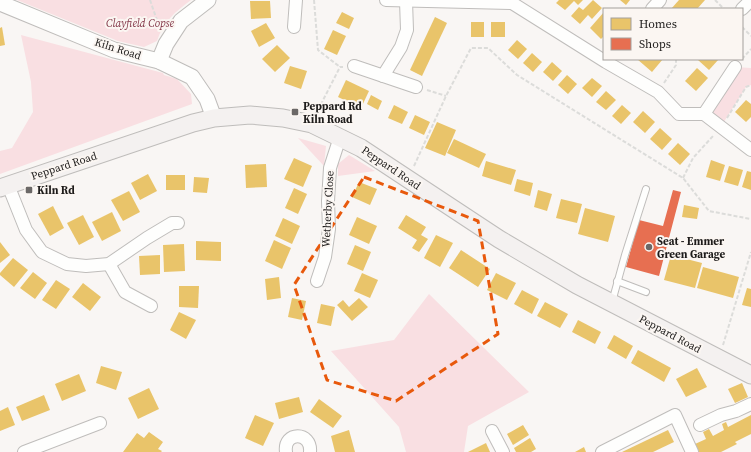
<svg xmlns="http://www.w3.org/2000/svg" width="751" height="452" font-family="'Source Serif 4',serif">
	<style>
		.green { fill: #f9dfe2 }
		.homes { fill: #e9c46a }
		.shops { fill: #e76f51 }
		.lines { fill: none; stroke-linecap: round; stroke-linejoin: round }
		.service-casing { stroke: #bfbdbb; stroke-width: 8 }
		.minor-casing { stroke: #bfbdbb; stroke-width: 14 }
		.tertiary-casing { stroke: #bfbdbb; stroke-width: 17 }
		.secondary-casing { stroke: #bfbdbb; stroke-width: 19 }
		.path { stroke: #dcdcda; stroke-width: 2; stroke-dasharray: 4 2; stroke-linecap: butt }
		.service { stroke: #fefefd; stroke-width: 6 }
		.minor { stroke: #fefefd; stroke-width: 12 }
		.tertiary { stroke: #fefefd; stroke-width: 15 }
		.secondary { stroke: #f4f1f0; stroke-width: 17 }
		.marked { fill: none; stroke: #e8590c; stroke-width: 3; stroke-dasharray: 8 5; stroke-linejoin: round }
		.poi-dot { fill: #6b6867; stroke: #fbf6f2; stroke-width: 1.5 }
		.labels { text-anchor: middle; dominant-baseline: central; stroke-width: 4; stroke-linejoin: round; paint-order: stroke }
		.park-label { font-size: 11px; font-style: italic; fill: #833748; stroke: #fbf6f2 }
		.street-label { font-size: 11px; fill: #1e1c1b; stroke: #fbf6f2 }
		.poi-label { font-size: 11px; font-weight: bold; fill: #1e1c1b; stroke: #fbf6f2; text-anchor: start }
	</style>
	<rect width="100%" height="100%" fill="#f9f6f4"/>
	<!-- green -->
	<g class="green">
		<path d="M 17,0 L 191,0 C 176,11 163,22 157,41 L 144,47 L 118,41 Z"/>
		<polygon points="21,35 163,73 164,75 177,79 191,94 192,104 0,174 0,151 12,148 33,112 31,82"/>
		<polygon points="735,67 751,68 751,85 746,87 720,128 704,114"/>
		<polygon points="298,138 326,146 324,166"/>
		<polygon points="349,155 375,171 338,176 338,164"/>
		<polygon points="429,294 529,392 468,426 464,452 406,452 399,427 331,351 394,340"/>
	</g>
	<!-- homes -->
	<g class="homes">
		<polygon points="559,0 583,0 578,5 574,1 565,10 556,3"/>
		<polygon points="593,0 602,8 592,19 588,15 580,24 571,16 579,7 583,10"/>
		<polygon points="620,0 630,0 626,5"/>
		<polygon points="679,0 705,0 697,9 671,9"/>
		<polygon points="250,1 270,1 271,18 251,19"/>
		<polygon points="342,12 354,18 349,29 336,23"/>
		<polygon points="604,12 604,36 601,39 590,28"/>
		<polygon points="435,17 447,23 422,76 410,70"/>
		<rect x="471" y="22" width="13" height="15"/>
		<rect x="491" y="22" width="14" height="15"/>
		<polygon points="266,23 275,38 259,47 251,31"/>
		<polygon points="2,27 5,45 0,46 0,28"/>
		<polygon points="333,30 346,36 337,55 324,49"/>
		<polygon points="517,40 527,49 518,59 508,50"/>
		<polygon points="277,45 290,58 275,72 262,59"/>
		<polygon points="532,53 542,62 533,72 523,63"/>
		<polygon points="637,59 663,59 652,72"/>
		<polygon points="699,59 719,59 709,70 698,60"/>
		<polygon points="552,62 562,71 553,81 543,72"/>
		<polygon points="290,66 307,71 301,89 284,83"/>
		<polygon points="697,68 708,78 696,91 685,81"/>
		<polygon points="567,75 577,84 568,94 558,85"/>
		<polygon points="592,78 602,86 592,97 582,88"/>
		<polygon points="346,80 369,91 361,108 338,97"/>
		<polygon points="606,91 616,100 606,110 596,102"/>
		<polygon points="371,95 382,101 378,110 367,104"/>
		<polygon points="746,100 751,104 751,117 746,122 735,112"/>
		<polygon points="394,105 408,112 402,124 388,118"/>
		<polygon points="622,105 631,113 621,124 612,116"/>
		<polygon points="643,111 655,122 645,133 633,122"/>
		<polygon points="415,115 430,122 424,135 409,128"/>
		<polygon points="437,122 456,130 445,156 425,148"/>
		<polygon points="660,128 672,139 662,150 650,139"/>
		<polygon points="454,139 486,154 479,168 447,153"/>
		<polygon points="678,143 690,154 680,165 668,154"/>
		<polygon points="294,158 312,166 303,187 284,179"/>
		<polygon points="711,160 725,165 720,181 706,177"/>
		<polygon points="486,161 516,170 511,185 482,176"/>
		<polygon points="266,164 267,187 246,188 245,165"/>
		<polygon points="729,166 743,170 738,186 724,182"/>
		<polygon points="747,171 751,172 751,190 742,187"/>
		<polygon points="148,174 157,191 140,200 131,183"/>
		<rect x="166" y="175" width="19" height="15"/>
		<polygon points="194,177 209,178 207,193 193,192"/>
		<polygon points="517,179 533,183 530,196 514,191"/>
		<polygon points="359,182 377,189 370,205 352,197"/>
		<polygon points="294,188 307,194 298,214 285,208"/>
		<polygon points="538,190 552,194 547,211 534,207"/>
		<polygon points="129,191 140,212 123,221 111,200"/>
		<polygon points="561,199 582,204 577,223 556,218"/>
		<polygon points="684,205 699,208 697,219 682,217"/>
		<polygon points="53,206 64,228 50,236 38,214"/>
		<polygon points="585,208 615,216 608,242 578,234"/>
		<polygon points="112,212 121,231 102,241 92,222"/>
		<polygon points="83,215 94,237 79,245 67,223"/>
		<polygon points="406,215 426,227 421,235 428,239 419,252 412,248 417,240 398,228"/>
		<polygon points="357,217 377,226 369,244 349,235"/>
		<polygon points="283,218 300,226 292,244 275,236"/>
		<polygon points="436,235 453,243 440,267 424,258"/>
		<polygon points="274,240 291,248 282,269 265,261"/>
		<polygon points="196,241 221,242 221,261 196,260"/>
		<polygon points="0,242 10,255 0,263"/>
		<polygon points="184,244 185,271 164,272 163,245"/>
		<polygon points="355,245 371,252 363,271 347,264"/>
		<polygon points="461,250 490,269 478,287 449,268"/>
		<polygon points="160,255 160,274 140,275 139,256"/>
		<polygon points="671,255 702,263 695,288 664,280"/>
		<polygon points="13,258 28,270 14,287 0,275 0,273"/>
		<polygon points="703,267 739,277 733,298 697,288"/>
		<polygon points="33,272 47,283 35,299 20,288"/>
		<polygon points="362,273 378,280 370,298 354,291"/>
		<polygon points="496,273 516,283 507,300 487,290"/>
		<polygon points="279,277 281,298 267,300 265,279"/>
		<polygon points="56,280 70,289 56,309 42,300"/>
		<polygon points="83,283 101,297 90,311 72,297"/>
		<polygon points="179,286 199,286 198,308 179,307"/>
		<polygon points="747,288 751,289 751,307 742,305"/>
		<polygon points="522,290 539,299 532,314 514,304"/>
		<polygon points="292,298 306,301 302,320 288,317"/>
		<polygon points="359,298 368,307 352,321 337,305 343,300 349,307"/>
		<polygon points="545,302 568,314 560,328 537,316"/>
		<polygon points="321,304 335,307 331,326 317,323"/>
		<polygon points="179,312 196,320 186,339 170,330"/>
		<polygon points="578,320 601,332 595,344 572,332"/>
		<polygon points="614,335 633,346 626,359 607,348"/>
		<polygon points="638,350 671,368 664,382 631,363"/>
		<polygon points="101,366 122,372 116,390 96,383"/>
		<polygon points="697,368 707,387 686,397 676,379"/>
		<polygon points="79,374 86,391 62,401 55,384"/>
		<polygon points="742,383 748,397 735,403 728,389"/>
		<polygon points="149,388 159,409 138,419 128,398"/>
		<polygon points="44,395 50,410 22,421 16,407"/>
		<polygon points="299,397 303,412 279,419 275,403"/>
		<polygon points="319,399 342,416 333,428 310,412"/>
		<polygon points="8,407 15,425 0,431 0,411"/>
		<polygon points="255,415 274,423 263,446 245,438"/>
		<polygon points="751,415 751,434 735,442 737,444 721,452 699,452 695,444 706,439 703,432 709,429 713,436 724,430 722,424 726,422 728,427"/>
		<polygon points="523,425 529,435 513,445 507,434"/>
		<polygon points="349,430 355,452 335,452 331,436"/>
		<polygon points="668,430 674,442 653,452 622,452"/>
		<polygon points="149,432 163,442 158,449 162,451 161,452 123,452 137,433 144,438"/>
		<polygon points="530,438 536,449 531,452 516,452 514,448"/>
		<polygon points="486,443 490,452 468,452"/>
		<polygon points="584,447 586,452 575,452"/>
	</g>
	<!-- shops -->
	<polygon class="shops" points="673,190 681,192 659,276 626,267 639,220 663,226"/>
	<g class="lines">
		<defs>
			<g id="service">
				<polyline points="617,281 646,292"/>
				<polyline points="612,302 625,255 646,189"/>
			</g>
			<g id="minor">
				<polyline points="386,0 512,3 606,62 658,92 679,114 704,114 735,67"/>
				<polyline points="652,9 660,0"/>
				<polyline points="742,9 751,0"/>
				<polyline points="294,27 296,0"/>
				<polyline points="354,66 416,87"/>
				<polyline points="383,76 401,47 407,30 406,1"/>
				<polyline points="704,114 751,150"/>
				<polyline points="8,185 26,230 42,252 67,264 86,266 109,264 147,238 172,223 178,223"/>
				<polyline points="109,264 125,292 151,306"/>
				<polyline points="317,281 325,257 329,229 328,201 330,168 340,137"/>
				<polyline points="700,425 721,415 736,411 751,404"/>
				<polyline points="492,431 503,452"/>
				<polyline points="24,452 100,423"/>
				<path d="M 286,452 C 283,431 312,431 310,452"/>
				<polyline points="602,452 675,415 692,452"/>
			</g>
			<g id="tertiary">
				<polyline points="0,3 114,50 159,61 192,77 207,99 214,118"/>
				<polyline points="159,61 166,44 181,21 208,0"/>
			</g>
			<polyline id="secondary" points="0,188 193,123 214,118 250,115 283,118 312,124 361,148 499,239 577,285 751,375"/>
		</defs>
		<!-- service casing -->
		<use href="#service" class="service-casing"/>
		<!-- minor casing -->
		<use href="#minor" class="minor-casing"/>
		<!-- tertiary casing -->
		<use href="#tertiary" class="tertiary-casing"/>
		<!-- secondary casing -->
		<use href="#secondary" class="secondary-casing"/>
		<!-- path -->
		<g class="path">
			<polyline points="150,0 160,29"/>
			<polyline points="314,0 318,50 340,67"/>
			<polyline points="715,0 724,9"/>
			<polyline points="742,27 751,36"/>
			<polyline points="742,59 751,49"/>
			<polyline points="664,83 676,65 676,59"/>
			<polyline points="427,90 446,96"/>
			<polyline points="318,110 340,67 343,67"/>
			<polyline points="727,118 746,87 751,85"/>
			<polyline points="414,166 446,96 471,48 488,48 517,75 683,178 709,211 751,219"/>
			<polyline points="683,178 693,158 713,136"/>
			<polyline points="723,345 751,252"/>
		</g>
		<!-- service -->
		<use href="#service" class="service"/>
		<!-- minor -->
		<use href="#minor" class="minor"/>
		<!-- tertiary -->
		<use href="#tertiary" class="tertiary"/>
		<!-- secondary -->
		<use href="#secondary" class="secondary"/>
	</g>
	<!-- marked area -->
	<path class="marked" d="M 364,177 L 478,221 L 498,334 L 396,401 L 327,380 L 294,285 Z"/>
	<!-- markers -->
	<g class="poi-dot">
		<rect x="291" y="108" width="8" height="8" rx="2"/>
		<rect x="25" y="186" width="8" height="8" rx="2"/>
		<circle cx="649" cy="247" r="4"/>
	</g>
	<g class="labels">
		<!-- park labels -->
		<g class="park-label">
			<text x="140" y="23">Clayfield Copse</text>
		</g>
		<!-- street labels -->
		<g class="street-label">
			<text transform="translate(118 49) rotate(18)">Kiln Road</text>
			<text transform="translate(64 166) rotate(-18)">Peppard Road</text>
			<text transform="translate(391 168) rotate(34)">Peppard Road</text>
			<text transform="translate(328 209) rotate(-87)">Wetherby Close</text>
			<text transform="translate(670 334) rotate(28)">Peppard Road</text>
		</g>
		<!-- poi labels -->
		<g class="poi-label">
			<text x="303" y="106">Peppard Rd<tspan x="303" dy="13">Kiln Road</tspan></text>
			<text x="37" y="190">Kiln Rd</text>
			<text x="657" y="241">Seat - Emmer<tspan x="657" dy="13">Green Garage</tspan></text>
		</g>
	</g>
	<!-- legend -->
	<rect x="603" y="8" width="140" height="52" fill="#fbf6f2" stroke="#a39f9c"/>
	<rect x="611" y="18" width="20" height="12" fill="#e9c46a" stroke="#a39f9c"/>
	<text x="639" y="28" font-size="12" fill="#1e1c1b">Homes</text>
	<rect x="611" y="38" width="20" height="12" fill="#e76f51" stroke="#a39f9c"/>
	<text x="639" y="48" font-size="12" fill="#1e1c1b">Shops</text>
</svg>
